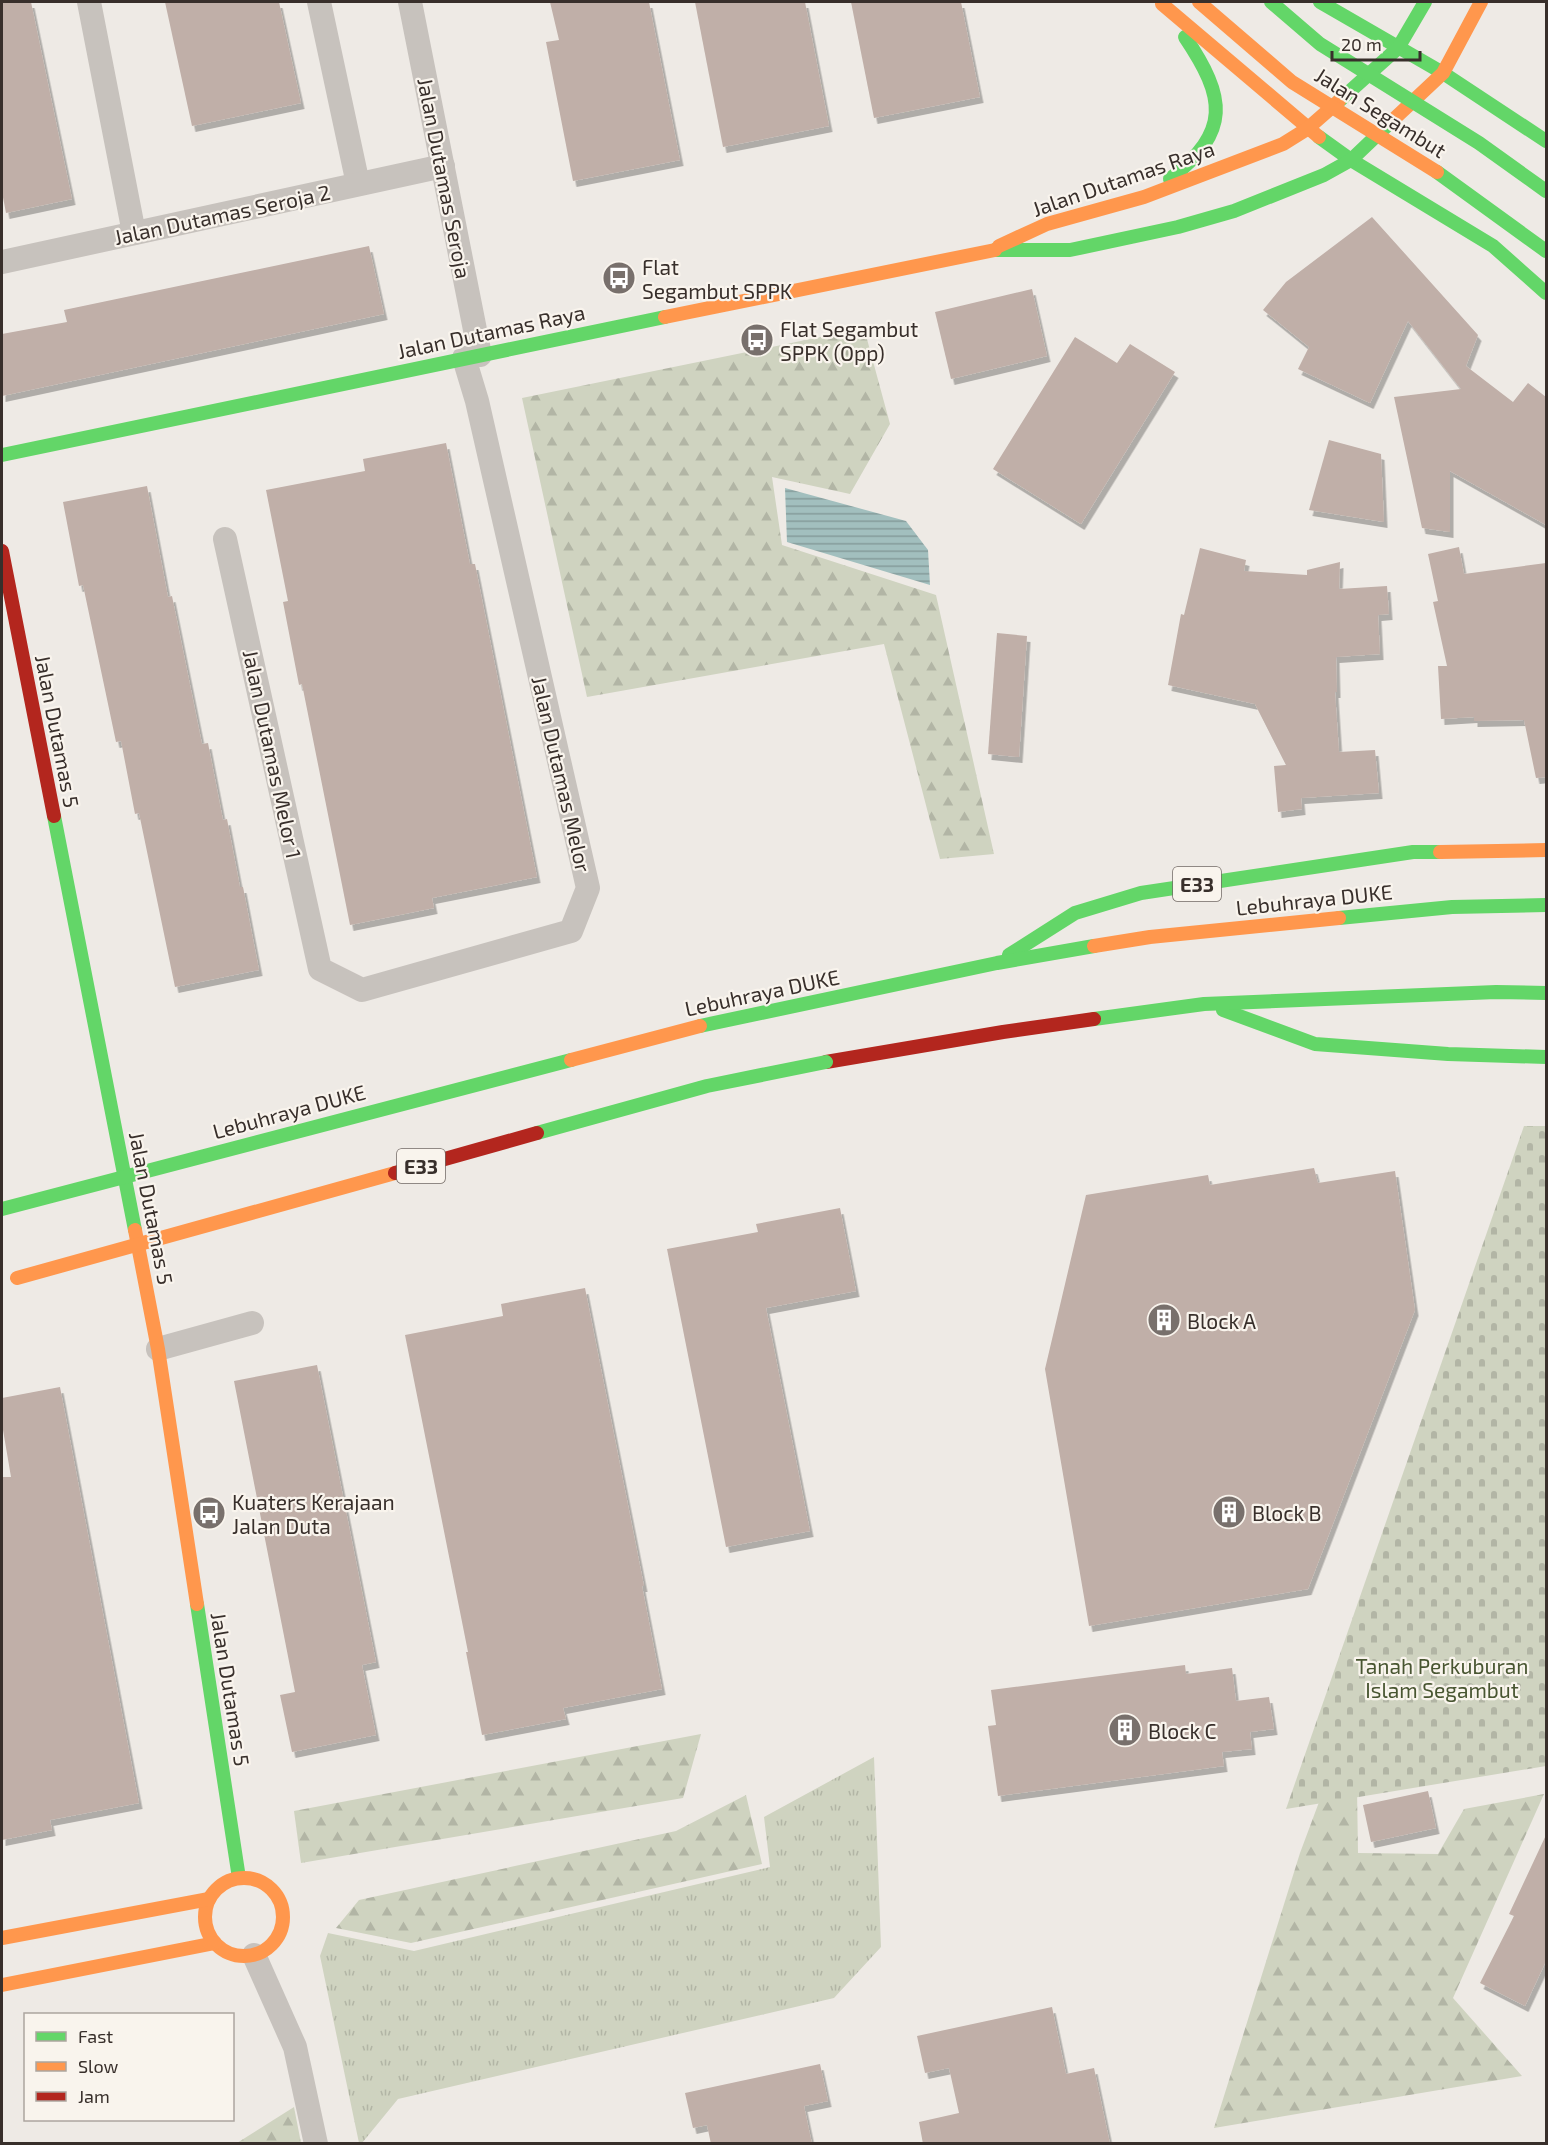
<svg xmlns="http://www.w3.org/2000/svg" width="1548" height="2145" font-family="'Exo 2',sans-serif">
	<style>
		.grass { fill: url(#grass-tufts) }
		.forest { fill: url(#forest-firs) }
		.cemetery { fill: url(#cemetery-stones) }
		.water { fill: url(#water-rules) }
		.building { fill: #c0afa8; filter: url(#shadow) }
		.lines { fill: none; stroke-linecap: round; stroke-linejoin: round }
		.street { stroke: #c7c2bd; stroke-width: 24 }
		.fast { stroke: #63d668; stroke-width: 14 }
		.slow { stroke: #ff974d; stroke-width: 14 }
		.jam { stroke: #b3261e; stroke-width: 14 }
		.fast-bridge { stroke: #63d668; stroke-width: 14 }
		.slow-bridge { stroke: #ff974d; stroke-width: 14 }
		.jam-bridge { stroke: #b3261e; stroke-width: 14 }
		.labels { text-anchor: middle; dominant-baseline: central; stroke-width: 4.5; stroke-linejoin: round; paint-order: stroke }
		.shield { fill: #f9f4ed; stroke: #726a65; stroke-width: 1.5 }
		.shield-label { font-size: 20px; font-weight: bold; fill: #382f2b }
		.street-label { font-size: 21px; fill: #382f2b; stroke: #f9f4ed }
		.poi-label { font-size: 21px; fill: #382f2b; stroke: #f9f4ed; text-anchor: start }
		.park-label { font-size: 21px; fill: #485531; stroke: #f9f4ed }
	</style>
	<defs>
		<pattern id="grass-tufts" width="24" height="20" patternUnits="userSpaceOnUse" patternTransform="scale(1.5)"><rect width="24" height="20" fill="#cfd3c0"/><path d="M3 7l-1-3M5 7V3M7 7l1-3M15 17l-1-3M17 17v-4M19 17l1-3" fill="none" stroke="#b2b5a5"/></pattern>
		<pattern id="forest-firs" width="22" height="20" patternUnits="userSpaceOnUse" patternTransform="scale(1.5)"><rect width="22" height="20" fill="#cfd3c0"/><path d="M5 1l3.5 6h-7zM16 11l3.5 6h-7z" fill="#b2b5a5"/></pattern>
		<pattern id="cemetery-stones" width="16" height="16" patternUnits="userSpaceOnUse" patternTransform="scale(1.5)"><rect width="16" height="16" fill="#cfd3c0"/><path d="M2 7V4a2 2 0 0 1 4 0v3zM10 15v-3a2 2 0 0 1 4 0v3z" fill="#b2b5a5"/></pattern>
		<pattern id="water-rules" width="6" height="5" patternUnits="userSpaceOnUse" patternTransform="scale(1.5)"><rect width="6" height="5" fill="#a2bfbe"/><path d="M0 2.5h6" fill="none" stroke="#859c9b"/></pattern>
		<filter id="shadow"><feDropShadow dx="3.5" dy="6" stdDeviation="0" flood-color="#0004"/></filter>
	</defs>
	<rect width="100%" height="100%" fill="#eeeae5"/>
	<!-- grass -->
	<polygon class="grass" points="874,1757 881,1947 834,1998 398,2099 362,2143 359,2143 320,1956 328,1933 414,1951 770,1867 764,1817"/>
	<!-- forest -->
	<g class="forest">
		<polygon points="864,328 890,424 850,494 772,477 782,545 936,595 994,854 940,859 884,644 587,697 522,398"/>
		<polygon points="701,1734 683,1798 301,1863 294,1811"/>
		<polygon points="1325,1786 1357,1789 1358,1853 1438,1854 1464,1809 1544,1794 1453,1998 1522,2076 1214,2128 1300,1853"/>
		<polygon points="746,1795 762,1864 411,1943 336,1928 359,1900 676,1831"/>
		<polygon points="294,2107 301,2143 237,2143"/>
	</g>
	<!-- cemetery -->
	<polygon class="cemetery" points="1524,1126 1546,1126 1546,1766 1286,1809"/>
	<!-- water -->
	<polygon class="water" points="785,488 906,521 928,550 930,585 787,542"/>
	<!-- building -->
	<g class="building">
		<polygon points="2,2 31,2 72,199 6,213 2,192"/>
		<polygon points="165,2 279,2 301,103 192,126"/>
		<polygon points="550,2 649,2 680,160 573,181 546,42 559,40"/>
		<polygon points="695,2 805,2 829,126 723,147"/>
		<polygon points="851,2 961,2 980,97 874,118"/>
		<polygon points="1372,217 1478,335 1466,366 1513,402 1528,383 1546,397 1546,525 1450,471 1450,532 1422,528 1394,397 1461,389 1408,321 1370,403 1298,369 1309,347 1263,310 1286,282"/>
		<polygon points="369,246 384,314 2,396 2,334 67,322 64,310"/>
		<polygon points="1032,289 1047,356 951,379 935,312"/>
		<polygon points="1075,337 1117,363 1130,344 1175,372 1081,524 993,469"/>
		<polygon points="1329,440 1381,454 1384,522 1309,510"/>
		<polygon points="446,443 470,564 475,564 537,877 432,898 434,908 350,925 302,684 299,685 283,602 288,601 266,490 365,471 363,459"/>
		<polygon points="147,486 168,597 172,596 202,744 208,743 223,820 227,819 240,887 243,887 259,970 175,987 139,813 135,814 121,741 116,742 83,585 79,586 63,502"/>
		<polygon points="1459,547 1464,574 1546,563 1546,777 1536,778 1524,720 1474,721 1474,717 1441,719 1438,666 1447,666 1433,602 1438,601 1428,554"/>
		<polygon points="1200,548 1246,560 1244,571 1307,575 1307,570 1340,562 1339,589 1387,586 1389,614 1378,615 1380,654 1336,657 1337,692 1335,692 1339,752 1375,750 1379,793 1301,798 1302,809 1278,812 1274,766 1286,765 1255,704 1168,685 1181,614 1184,615"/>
		<polygon points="997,633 1027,636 1019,757 988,754"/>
		<polygon points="1314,1168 1318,1183 1395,1171 1415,1310 1308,1589 1089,1626 1045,1369 1086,1195 1208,1175 1210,1185"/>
		<polygon points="840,1208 856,1291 766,1308 810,1531 726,1547 667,1249 758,1232 756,1224"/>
		<polygon points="585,1288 644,1586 642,1586 662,1689 563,1708 566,1719 482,1735 466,1652 468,1652 405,1335 503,1316 501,1304"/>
		<polygon points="317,1365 376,1662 362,1665 376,1735 292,1752 280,1695 295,1692 234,1381"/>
		<polygon points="60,1387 139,1803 50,1820 52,1830 2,1840 2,1477 11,1477 2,1424 2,1398"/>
		<polygon points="1185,1665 1186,1674 1232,1668 1236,1701 1269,1697 1274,1729 1250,1732 1252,1749 1222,1752 1224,1766 998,1796 988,1726 996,1725 991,1690"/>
		<polygon points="1428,1791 1436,1828 1371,1842 1363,1805"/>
		<polygon points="1546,1835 1546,1961 1525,2006 1480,1983 1514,1916 1509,1914"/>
		<polygon points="1052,2007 1066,2074 1094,2068 1110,2144 923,2144 919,2122 959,2113 949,2068 925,2073 917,2036"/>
		<polygon points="820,2064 828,2101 804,2106 812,2144 711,2144 707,2125 693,2128 685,2093"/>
	</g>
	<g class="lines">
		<!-- street -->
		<g class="street">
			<polyline points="89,2 134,233"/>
			<polyline points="319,2 358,184"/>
			<polyline points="410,2 480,355"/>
			<polyline points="2,262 443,166"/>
			<polyline points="225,539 320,969 362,990 571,931 588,888 477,401 464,358"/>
			<polyline points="158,1349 252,1323"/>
			<polyline points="254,1955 295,2047 316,2144"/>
		</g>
		<!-- fast -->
		<g class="fast">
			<polyline points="1320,2 1443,73 1546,141"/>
			<polyline points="1339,101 1398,48 1425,2"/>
			<polyline points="1319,137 1351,160 1493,246 1546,293"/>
			<path d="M 1170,179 C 1231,131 1226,98 1185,37"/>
			<polyline points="995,250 1070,250 1178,227 1234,211 1324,175 1351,160 1394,119"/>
			<polyline points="2,455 665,317"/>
			<polyline points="54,816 135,1230"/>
			<polyline points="1339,918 1452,907 1546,905"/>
			<polyline points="1009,955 1075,913 1141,893 1413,852 1440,852"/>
			<polyline points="1223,1010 1315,1044 1448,1054 1546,1057"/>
			<polyline points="1094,1019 1204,1004 1496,992 1546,993"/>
			<polyline points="700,1026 997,963 1094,946"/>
			<polyline points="197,1604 239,1878"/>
		</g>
		<!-- slow -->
		<g class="slow">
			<polyline points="1162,4 1319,137"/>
			<polyline points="1394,119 1443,73 1481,2"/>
			<polyline points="999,246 1047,224 1144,197 1283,144 1307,129 1339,101"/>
			<polyline points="665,317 995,250"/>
			<polyline points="1440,852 1546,850"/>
			<polyline points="1094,946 1150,937 1339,918"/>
			<polyline points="135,1230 158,1349 197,1604"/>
			<circle cx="244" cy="1917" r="39"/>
			<polyline points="2,1938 209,1899"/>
			<polyline points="2,1985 215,1943"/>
		</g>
		<!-- jam -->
		<g class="jam">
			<polyline points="2,551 54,816"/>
			<polyline points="826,1062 1003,1032 1094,1019"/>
		</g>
		<!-- fast-bridge -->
		<g class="fast-bridge">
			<polyline points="1271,2 1320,44 1479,143 1546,191"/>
			<polyline points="1437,172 1546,251"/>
			<polyline points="537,1133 707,1086 826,1062"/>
			<polyline points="2,1209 571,1060"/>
		</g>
		<!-- slow-bridge -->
		<g class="slow-bridge">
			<polyline points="1199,2 1292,82 1437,172"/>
			<polyline points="571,1060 700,1026"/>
			<polyline points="17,1278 395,1173"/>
		</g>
		<!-- jam-bridge -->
		<polyline class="jam-bridge" points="395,1173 537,1133"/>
	</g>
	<!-- icons -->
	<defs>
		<symbol id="bus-disc" viewBox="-11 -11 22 22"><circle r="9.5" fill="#78706c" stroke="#f9f4ed"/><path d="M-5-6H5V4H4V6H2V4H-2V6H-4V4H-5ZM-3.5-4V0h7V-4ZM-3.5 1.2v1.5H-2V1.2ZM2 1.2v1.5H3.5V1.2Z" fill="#fff"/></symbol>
		<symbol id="building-disc" viewBox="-11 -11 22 22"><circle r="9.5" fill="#78706c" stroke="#f9f4ed"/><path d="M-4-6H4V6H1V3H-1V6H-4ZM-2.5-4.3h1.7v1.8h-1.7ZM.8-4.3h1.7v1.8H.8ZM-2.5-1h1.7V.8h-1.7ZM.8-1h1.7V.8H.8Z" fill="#fff"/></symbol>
	</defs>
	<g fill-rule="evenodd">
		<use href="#bus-disc" x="600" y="259" width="38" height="38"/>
		<use href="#bus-disc" x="738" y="321" width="38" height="38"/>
		<use href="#building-disc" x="1145" y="1301" width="38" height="38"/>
		<use href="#building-disc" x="1210" y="1493" width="38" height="38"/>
		<use href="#bus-disc" x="190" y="1494" width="38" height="38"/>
		<use href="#building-disc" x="1106" y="1711" width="38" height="38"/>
	</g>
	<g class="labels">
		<!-- shield labels -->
		<g class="shield">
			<rect x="1173" y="867" width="48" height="34" rx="4.5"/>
			<rect x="397" y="1149" width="48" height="34" rx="4.5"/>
		</g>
		<g class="shield-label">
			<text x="1197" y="884">E33</text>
			<text x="421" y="1166">E33</text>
		</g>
		<!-- street labels -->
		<g class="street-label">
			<text transform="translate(1381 112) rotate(32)">Jalan Segambut</text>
			<text transform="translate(445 178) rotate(79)">Jalan Dutamas Seroja</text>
			<text transform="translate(1123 178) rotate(-19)">Jalan Dutamas Raya</text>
			<text transform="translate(222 214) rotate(-12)">Jalan Dutamas Seroja 2</text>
			<text transform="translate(491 331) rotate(-12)">Jalan Dutamas Raya</text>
			<text transform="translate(58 731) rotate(79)">Jalan Dutamas 5</text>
			<text transform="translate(273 754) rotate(78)">Jalan Dutamas Melor 1</text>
			<text transform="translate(562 774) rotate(77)">Jalan Dutamas Melor</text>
			<text transform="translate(1314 899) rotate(-6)">Lebuhraya DUKE</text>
			<text transform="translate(762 992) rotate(-12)">Lebuhraya DUKE</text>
			<text transform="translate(289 1111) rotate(-15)">Lebuhraya DUKE</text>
			<text transform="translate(152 1208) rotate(79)">Jalan Dutamas 5</text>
			<text transform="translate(231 1689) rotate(81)">Jalan Dutamas 5</text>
		</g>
		<!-- poi labels -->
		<g class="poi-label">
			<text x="642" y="266">Flat<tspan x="642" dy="24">Segambut SPPK</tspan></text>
			<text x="780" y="328">Flat Segambut<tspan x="780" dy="24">SPPK (Opp)</tspan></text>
			<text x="1187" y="1320">Block A</text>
			<text x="232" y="1501">Kuaters Kerajaan<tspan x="232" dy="24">Jalan Duta</tspan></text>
			<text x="1252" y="1512">Block B</text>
			<text x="1148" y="1730">Block C</text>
		</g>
		<!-- park labels -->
		<g class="park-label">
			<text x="1442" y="1665">Tanah Perkuburan<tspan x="1442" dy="24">Islam Segambut</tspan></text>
		</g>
	</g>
	<!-- border -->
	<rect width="1548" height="2145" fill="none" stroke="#382f2b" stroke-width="6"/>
	<!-- legend -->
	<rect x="24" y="2013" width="210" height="108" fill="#f9f4ed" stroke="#aca59f" stroke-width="1.5"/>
	<rect x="36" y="2032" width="30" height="9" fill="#63d668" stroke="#aca59f" stroke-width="1.5"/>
	<text x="78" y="2043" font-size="18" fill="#382f2b">Fast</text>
	<rect x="36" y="2062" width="30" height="9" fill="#ff974d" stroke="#aca59f" stroke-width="1.5"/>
	<text x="78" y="2073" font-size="18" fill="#382f2b">Slow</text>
	<rect x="36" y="2092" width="30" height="9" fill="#b3261e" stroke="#aca59f" stroke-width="1.5"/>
	<text x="78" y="2103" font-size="18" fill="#382f2b">Jam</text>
	<!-- scale -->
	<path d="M1332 51v9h88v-9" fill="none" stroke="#382f2b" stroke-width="3"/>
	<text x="1341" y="51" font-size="18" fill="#382f2b" stroke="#f9f4ed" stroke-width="4.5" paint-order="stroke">20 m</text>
</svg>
